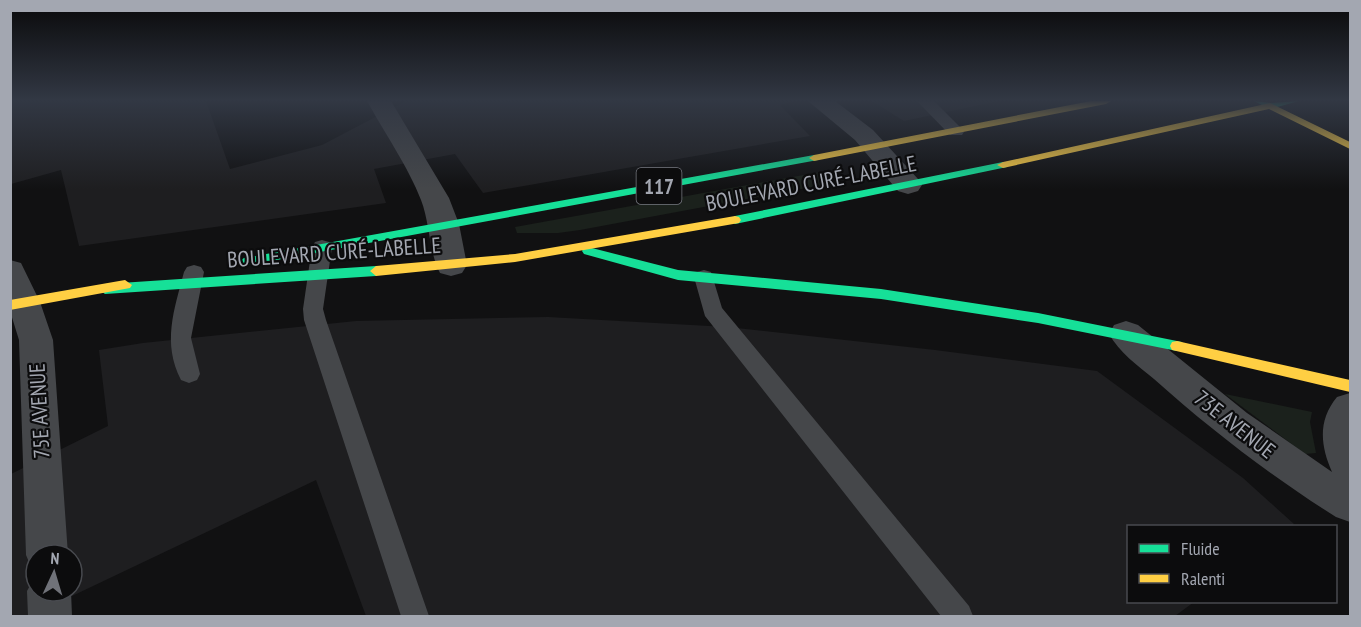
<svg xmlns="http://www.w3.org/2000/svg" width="1361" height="627" font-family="'PT Sans Narrow',sans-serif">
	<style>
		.built { fill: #1e1e20; fill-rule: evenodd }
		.green { fill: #1b211c }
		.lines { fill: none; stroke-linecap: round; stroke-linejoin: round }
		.lane { fill: #45474a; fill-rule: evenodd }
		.street { fill: #45474a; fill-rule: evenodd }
		.fast { fill: #16e098; fill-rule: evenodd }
		.slow { fill: #ffcf43; fill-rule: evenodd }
		.labels { text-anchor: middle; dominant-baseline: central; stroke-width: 4.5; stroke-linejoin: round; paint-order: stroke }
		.shield { fill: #0c0c0d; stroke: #767880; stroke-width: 1.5 }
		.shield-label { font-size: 21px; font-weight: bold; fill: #a3a7b1 }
		.street-label { font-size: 22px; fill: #a3a7b1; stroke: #0c0c0d }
	</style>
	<rect width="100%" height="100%" fill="#111112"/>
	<!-- built -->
	<g class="built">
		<polygon points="11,101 206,101 230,169 322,145 406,101 795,101 780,105 810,136 483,193 455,154 374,169 386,203 79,246 61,170 11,184"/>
		<polygon points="872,101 999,101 904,121"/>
		<path d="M 548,317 L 727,327 L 935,350 L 1097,371 L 1243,478 L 1294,524 L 1291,526 L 1128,526 L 1128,602 L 1194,602 L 1175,616 L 366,616 L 316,480 L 30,616 L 11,616 L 11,474 L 108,426 L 99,350 L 143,343 L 356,321 ZM 36,555 L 72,555 L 72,591 L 36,591 Z"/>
	</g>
	<!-- green -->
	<g class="green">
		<polygon points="820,172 828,184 580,230 558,233 517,233 515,227"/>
		<polygon points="1225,394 1312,412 1310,422 1316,453 1305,454"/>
	</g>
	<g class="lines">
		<!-- lane -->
		<g class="lane">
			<polygon points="917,101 934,101 962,129 964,132 962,135 950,135"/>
			<polygon points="322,240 329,242 332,247 323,309 326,320 429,616 401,616 304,320 303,309 312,247 315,242"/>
			<path d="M 194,265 L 201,267 L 204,272 L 191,338 L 200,374 L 197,380 L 189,383 L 181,380 C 162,343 174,310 184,272 L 187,267 Z"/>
			<polygon points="704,270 711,272 722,308 969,606 973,616 941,616 705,316 694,277 697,272"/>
		</g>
		<!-- street -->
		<g class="street">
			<path d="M 367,101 L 391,101 L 449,198 L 459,224 L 467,265 L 462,273 L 451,276 L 440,273 C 429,253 430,223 421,200 C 409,168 384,132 367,101 Z"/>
			<polygon points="808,101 835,101 873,130 918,179 922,185 918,191 908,194 898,191 855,140"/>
			<polygon points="10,260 21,263 40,302 53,340 68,555 36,555 36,571 32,569 26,555 19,340 10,311"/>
			<path d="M 1126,321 L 1138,325 L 1247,413 L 1332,472 C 1320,445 1318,420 1337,397 L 1350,393 L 1350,522 L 1336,517 C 1271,476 1211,430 1154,379 C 1138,366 1119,352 1109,334 L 1114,325 Z"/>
			<polygon points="36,575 36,591 71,591 72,616 28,616 27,591"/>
		</g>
		<!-- fast -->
		<g class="fast">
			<polygon points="1254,101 1271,103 1299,101 1270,109"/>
			<polygon points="814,155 819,158 818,160 244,266 238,262 244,258"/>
			<polygon points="1003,162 1009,165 1007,167 735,224 729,220 735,216"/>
			<polygon points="588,247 678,270 881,289 1038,313 1177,341 1182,342 1184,346 1182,350 1177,351 1038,323 881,299 678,280 584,254 582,251 584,248"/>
			<polygon points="376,266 382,271 376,276 105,294 98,289 105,284"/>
		</g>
		<!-- slow -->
		<g class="slow">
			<polygon points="1091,101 1111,101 1106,104 814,161 809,158 814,155"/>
			<polygon points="1270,103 1350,142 1350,149 1269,109 1003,168 997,165 1003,162"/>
			<polygon points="735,216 739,217 741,220 739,223 515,262 376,276 370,271 376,266 515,254"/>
			<polygon points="125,280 132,285 130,288 10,310 10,300"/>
			<polygon points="1177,341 1350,380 1350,392 1172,350 1170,346 1172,342"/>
		</g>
	</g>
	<!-- sky -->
	<linearGradient id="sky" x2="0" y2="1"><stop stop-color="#09090a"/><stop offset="0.53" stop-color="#323844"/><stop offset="1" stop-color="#323844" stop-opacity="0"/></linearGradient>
	<rect width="1361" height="189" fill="url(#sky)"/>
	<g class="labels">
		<!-- shield labels -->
		<rect class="shield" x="636.5" y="168" width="45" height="36" rx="4.5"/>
		<g class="shield-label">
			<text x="659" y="186">117</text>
		</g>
		<!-- street labels -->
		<g class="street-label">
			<text transform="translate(811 183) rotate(-11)">BOULEVARD CURÉ-LABELLE</text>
			<text transform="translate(334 252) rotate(-4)">BOULEVARD CURÉ-LABELLE</text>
			<text transform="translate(39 411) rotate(-93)">75E AVENUE</text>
			<text transform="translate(1235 424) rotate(38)">73E AVENUE</text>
		</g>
	</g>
	<!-- border -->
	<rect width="1361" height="627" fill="none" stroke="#a3a7b1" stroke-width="24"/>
	<!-- legend -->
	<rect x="1127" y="525" width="210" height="78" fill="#0c0c0d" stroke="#484a4f" stroke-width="1.5"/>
	<rect x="1139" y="544" width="30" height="9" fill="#16e098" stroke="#484a4f" stroke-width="1.5"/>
	<text x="1181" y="555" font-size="18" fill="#a3a7b1">Fluide</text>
	<rect x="1139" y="574" width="30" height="9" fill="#ffcf43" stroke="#484a4f" stroke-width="1.5"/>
	<text x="1181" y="585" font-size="18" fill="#a3a7b1">Ralenti</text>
	<!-- north arrow -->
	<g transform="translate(54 573) rotate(4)"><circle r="28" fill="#0c0c0d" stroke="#484a4f" stroke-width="1.5"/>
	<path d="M0-4.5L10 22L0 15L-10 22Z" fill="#707279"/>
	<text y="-9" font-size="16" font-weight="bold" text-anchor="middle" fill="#a3a7b1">N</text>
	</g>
</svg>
